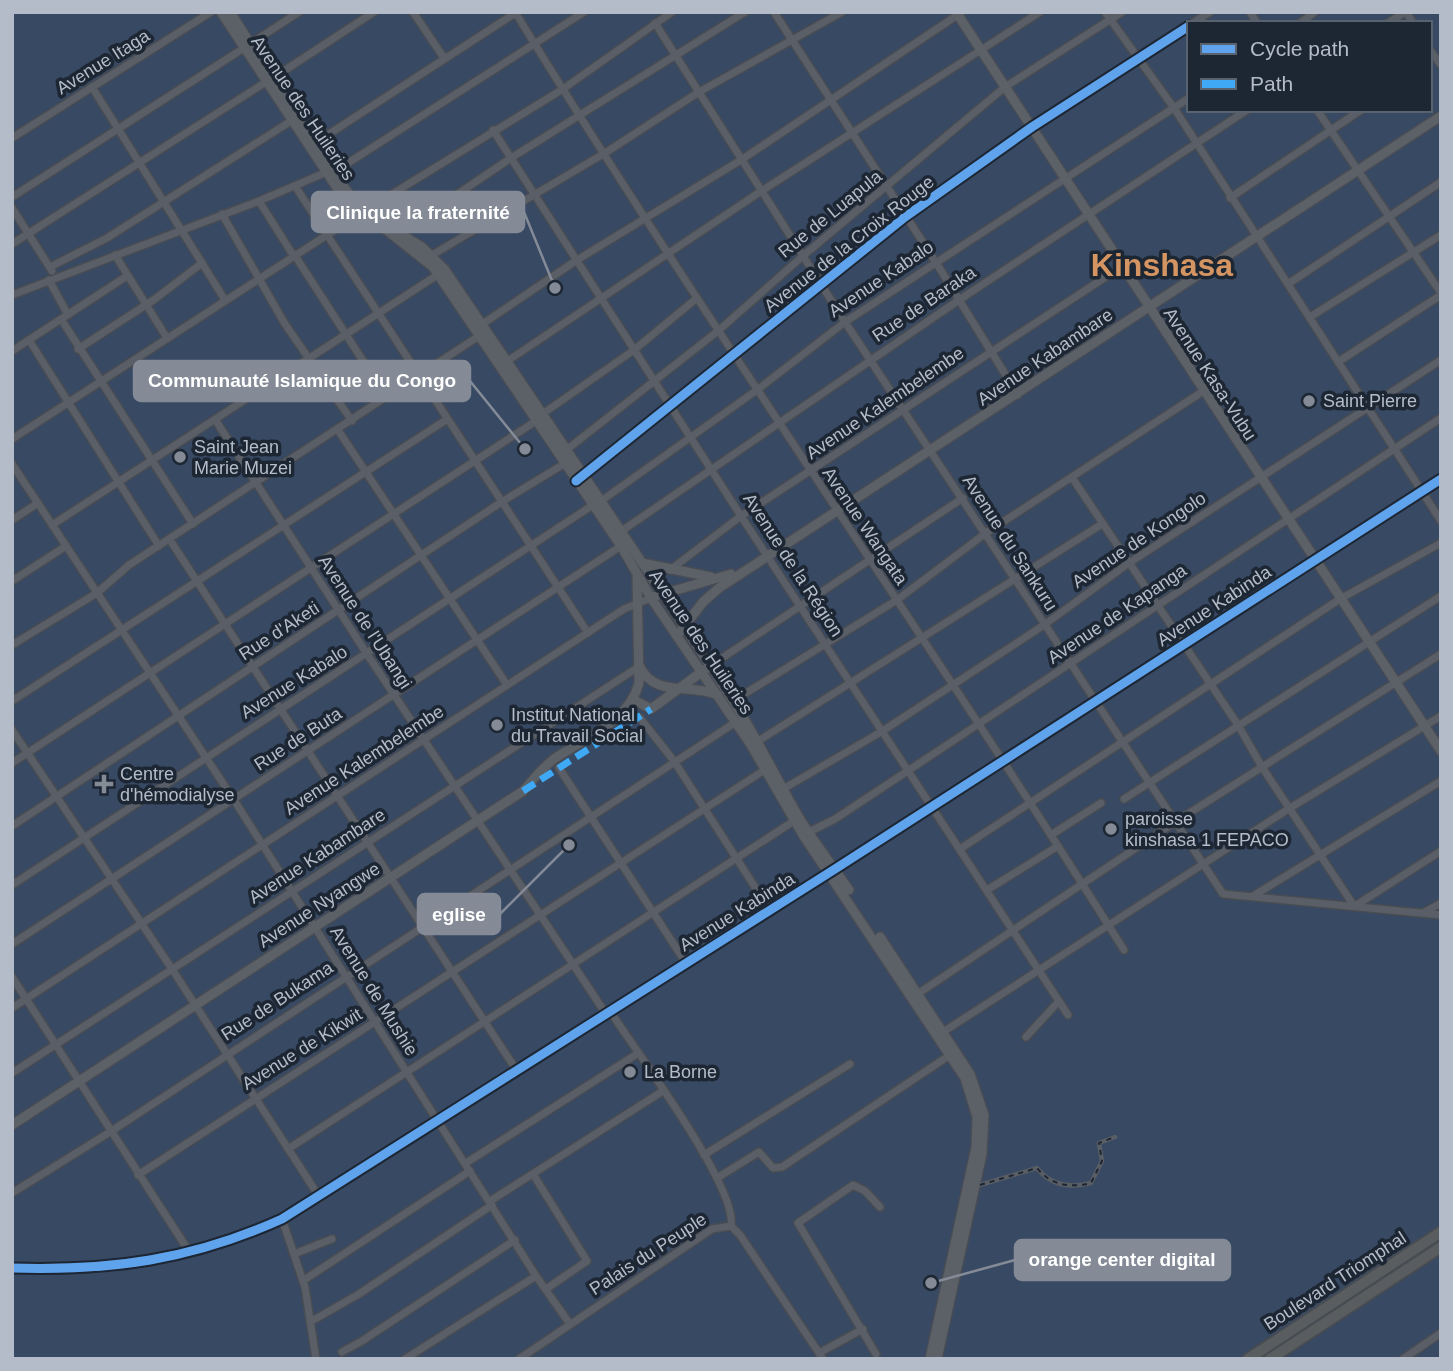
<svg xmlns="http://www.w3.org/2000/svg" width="1453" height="1371" font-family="Arial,sans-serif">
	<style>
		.water { fill: #384963; fill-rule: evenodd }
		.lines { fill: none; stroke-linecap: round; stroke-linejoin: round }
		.minor-casing { stroke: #484c53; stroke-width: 10 }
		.major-casing { stroke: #484c55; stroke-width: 12 }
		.highway-casing { stroke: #474c53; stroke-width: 14 }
		.minor { stroke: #5a5e66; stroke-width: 7 }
		.major { stroke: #5c6168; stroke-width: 9 }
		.highway { stroke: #5a5d60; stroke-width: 10 }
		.rail-casing { stroke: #595d64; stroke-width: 4.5 }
		.rail { stroke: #1d2633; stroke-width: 2; stroke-dasharray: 5; stroke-linecap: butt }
		.quiet { stroke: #3fa9f5; stroke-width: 7; stroke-dasharray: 14 7; stroke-linecap: butt }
		.cycleway-casing { stroke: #1d2633; stroke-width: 13 }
		.cycleway { stroke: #60a3ed; stroke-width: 9 }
		.poi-dot { fill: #848b96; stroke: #1d2633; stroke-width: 2.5 }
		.labels { text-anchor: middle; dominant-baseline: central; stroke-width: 7; stroke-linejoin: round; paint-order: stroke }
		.street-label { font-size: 18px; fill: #b4bcc9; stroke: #1d2633 }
		.poi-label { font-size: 18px; fill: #b4bcc9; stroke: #1d2633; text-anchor: start }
		.town-label { font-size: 32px; font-weight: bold; fill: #d59563; stroke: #1d2633 }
		.leader { fill: none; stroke: #848b96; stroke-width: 2.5 }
		.callout-dot { fill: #848b96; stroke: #1d2633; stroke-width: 2.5 }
		.callout { fill: #848b96; stroke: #848b96; stroke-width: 2.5 }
		.callout-label { font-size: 19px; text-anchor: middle; font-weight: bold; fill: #fff }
	</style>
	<rect width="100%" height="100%" fill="#2a3038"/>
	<!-- water -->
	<path class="water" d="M 12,12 L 1441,12 L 1441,1359 L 12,1359 ZM 1189,23 L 1430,23 L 1430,110 L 1189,110 Z"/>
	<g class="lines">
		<defs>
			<g id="minor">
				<polyline points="413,12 444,58"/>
				<path d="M 515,12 C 710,330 926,634 1124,950"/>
				<polyline points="774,12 935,261 1018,395"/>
				<polyline points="1105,12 1174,108 1441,521"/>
				<polyline points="1250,12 1257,23"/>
				<polyline points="1406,12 1413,23"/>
				<polyline points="655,23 845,322 1223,894 1441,915"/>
				<polyline points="1193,23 1210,12"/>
				<polyline points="1300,23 1315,12"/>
				<polyline points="1388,23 1405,12"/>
				<polyline points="250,44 299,12"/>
				<polyline points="1430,50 1441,65"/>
				<polyline points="273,78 374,12"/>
				<polyline points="92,87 225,300"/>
				<polyline points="1317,110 1441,293"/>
				<polyline points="493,130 741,516 1068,1015"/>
				<polyline points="12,138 211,12"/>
				<polyline points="312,145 517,12"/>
				<polyline points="295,186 588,633"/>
				<polyline points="12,197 244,48"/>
				<polyline points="1230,198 1361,110"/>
				<polyline points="259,201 293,255"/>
				<polyline points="12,208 52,271"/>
				<polyline points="366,210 563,89 672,12"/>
				<polyline points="222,214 285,324 352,421"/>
				<polyline points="400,233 511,158 745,12"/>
				<polyline points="12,244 266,82"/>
				<polyline points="294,254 387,398"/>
				<polyline points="115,255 167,338"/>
				<polyline points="432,255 605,153 699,92 842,12"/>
				<polyline points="50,267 107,238 291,121"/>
				<polyline points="49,280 68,315"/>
				<polyline points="1288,284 1441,182"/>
				<polyline points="12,295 259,201 348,163 584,12"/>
				<polyline points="1310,317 1441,235"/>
				<polyline points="61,319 193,524"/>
				<polyline points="481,325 577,260 741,160 962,12"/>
				<polyline points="29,340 159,546"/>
				<polyline points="78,349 155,299 202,263"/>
				<polyline points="12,351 127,276"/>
				<polyline points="1338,362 1441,295"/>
				<polyline points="503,364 763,190 1040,12"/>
				<polyline points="541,415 634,350 697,298"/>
				<polyline points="216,421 367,654 606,1014"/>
				<polyline points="338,430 507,685"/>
				<polyline points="12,439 361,213"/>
				<polyline points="565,451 718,331 804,255 1005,87 1122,12"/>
				<polyline points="12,464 234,800 536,1276 570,1324"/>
				<polyline points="582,477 905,217 1032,127 1189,26"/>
				<polyline points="1073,479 1238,725 1262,767 1354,906"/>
				<polyline points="601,501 757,390 845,322 1189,98"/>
				<polyline points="12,520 38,503"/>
				<polyline points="52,525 442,272"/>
				<polyline points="623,530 959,300 1247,110"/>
				<polyline points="170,540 517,1071"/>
				<polyline points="670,570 741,516 1121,267"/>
				<polyline points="12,581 66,546"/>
				<polyline points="12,645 97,593 129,565 479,336"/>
				<polyline points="710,666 963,498"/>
				<polyline points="12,701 446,420"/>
				<polyline points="733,701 897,600 986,533 1202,392"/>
				<polyline points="640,718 674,761 769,909"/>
				<polyline points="12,730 172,969 320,1198"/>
				<polyline points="755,743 1102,524"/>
				<polyline points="12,763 536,421"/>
				<polyline points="559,768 686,963"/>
				<polyline points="783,789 881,732 1044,625 1129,563 1441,360"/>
				<polyline points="1124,799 1441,596"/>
				<polyline points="12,826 503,501 564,464"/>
				<polyline points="809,832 835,819 1441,418"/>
				<polyline points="1051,835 1101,803"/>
				<polyline points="960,849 1340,599 1441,543"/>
				<polyline points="12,885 593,505"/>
				<polyline points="987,890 1058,846"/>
				<polyline points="1253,896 1441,781"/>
				<polyline points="1355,906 1441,851"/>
				<polyline points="1423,913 1441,903"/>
				<polyline points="12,944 621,546"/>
				<polyline points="12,977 190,1253"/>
				<polyline points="913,997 1175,822 1441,654"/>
				<polyline points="12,1008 624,609 651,598"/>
				<path d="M 610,1011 C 635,1050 738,1187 731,1226"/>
				<polyline points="943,1032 1290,808 1441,716"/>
				<polyline points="1026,1037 1059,1001"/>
				<polyline points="12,1073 640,666"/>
				<polyline points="288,1149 794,821"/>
				<polyline points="704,1155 850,1064"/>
				<polyline points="466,1163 637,1054"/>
				<polyline points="533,1174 587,1261 546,1289"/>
				<polyline points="138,1175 766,769"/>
				<polyline points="717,1178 759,1152 773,1168 782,1167 950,1055"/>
				<polyline points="12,1193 110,1132 736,722"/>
				<polyline points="490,1201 663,1091"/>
				<polyline points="282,1219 305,1287 316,1359"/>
				<polyline points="294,1254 332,1239"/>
				<path d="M 12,1268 C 111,1271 191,1260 282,1219 L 835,869 L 1441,479"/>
				<polyline points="304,1280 470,1171"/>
				<polyline points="310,1322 359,1294 492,1205"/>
				<polyline points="342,1352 362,1341 515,1240"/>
				<polyline points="819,1353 863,1329"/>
				<polyline points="876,1354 798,1223 853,1185 865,1191 880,1207"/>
				<polyline points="405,1359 536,1276"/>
				<polyline points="519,1359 712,1229 731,1226 740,1235 823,1359"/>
				<polyline points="1403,1359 1441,1333"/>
			</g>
			<g id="major">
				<polyline points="221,12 341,194 433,267 621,546 651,598 751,745 803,835 965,1078 977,1117 976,1147 930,1359"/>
				<polyline points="230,12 332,171 355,202"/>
				<polyline points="956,12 1441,751"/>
				<path d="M 380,221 L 422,247 L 445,270 C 542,413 639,556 733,701 C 757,738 776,778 798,816 C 813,841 832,865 849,890"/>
				<polyline points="642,563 711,577"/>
				<polyline points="656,596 731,574"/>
				<polyline points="680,632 703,602 719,588 1441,116"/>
				<path d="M 640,667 C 655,698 691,683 718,695"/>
				<polyline points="634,700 651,709 707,668"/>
				<polyline points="880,937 970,1074 984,1115 982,1154 937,1359"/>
				<path d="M 12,1125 L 523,791 C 533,780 542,768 554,759 C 584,738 629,722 639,683 L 637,578"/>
			</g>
			<g id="highway">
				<polyline points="1248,1359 1441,1232"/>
				<polyline points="1270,1359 1441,1247"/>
			</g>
		</defs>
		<!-- minor casing -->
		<use href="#minor" class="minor-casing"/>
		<!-- major casing -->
		<use href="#major" class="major-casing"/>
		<!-- highway casing -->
		<use href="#highway" class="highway-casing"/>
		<!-- minor -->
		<use href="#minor" class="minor"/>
		<!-- major -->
		<use href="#major" class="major"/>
		<!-- highway -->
		<use href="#highway" class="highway"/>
		<defs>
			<path id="rail" d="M 980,1185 L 1037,1168 C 1051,1186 1071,1188 1091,1183 L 1102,1161 L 1099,1143 L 1115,1137"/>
		</defs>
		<!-- rail casing -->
		<use href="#rail" class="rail-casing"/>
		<!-- rail -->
		<use href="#rail" class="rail"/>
		<!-- quiet -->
		<polyline class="quiet" points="523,791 651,709"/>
		<defs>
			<g id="cycleway">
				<polyline points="576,481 905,217 1032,127 1189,26"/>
				<path d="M 12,1268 C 111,1271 191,1260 282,1219 L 835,869 L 1441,479"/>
			</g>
		</defs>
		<!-- cycleway casing -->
		<use href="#cycleway" class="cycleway-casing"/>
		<!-- cycleway -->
		<use href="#cycleway" class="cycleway"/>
	</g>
	<!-- markers -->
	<g class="poi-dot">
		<circle cx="1309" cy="401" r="7"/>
		<circle cx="180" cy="457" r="7"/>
		<circle cx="497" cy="725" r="7"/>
		<path d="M100.5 773.5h7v7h7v7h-7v7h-7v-7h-7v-7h7z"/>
		<circle cx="1111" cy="829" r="7"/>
		<circle cx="630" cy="1072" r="7"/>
	</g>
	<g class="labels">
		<!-- street labels -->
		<g class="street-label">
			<text transform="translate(103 62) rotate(-32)">Avenue Itaga</text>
			<text transform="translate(303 108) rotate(56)">Avenue des Huileries</text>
			<text transform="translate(830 214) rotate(-39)">Rue de Luapula</text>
			<text transform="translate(849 244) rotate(-38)">Avenue de la Croix Rouge</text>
			<text transform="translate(881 279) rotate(-34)">Avenue Kabalo</text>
			<text transform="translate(924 304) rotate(-34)">Rue de Baraka</text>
			<text transform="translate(1045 357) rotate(-34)">Avenue Kabambare</text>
			<text transform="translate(1210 374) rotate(57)">Avenue Kasa-Vubu</text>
			<text transform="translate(885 403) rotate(-34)">Avenue Kalembelembe</text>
			<text transform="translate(865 526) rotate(56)">Avenue Wangata</text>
			<text transform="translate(1139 540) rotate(-34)">Avenue de Kongolo</text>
			<text transform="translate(1010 543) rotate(57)">Avenue du Sankuru</text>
			<text transform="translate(793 565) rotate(57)">Avenue de la Région</text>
			<text transform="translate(1214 606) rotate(-33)">Avenue Kabinda</text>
			<text transform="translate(1117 614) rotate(-34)">Avenue de Kapanga</text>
			<text transform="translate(365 622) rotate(57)">Avenue de l'Ubangi</text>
			<text transform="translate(279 631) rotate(-33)">Rue d'Aketi</text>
			<text transform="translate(701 642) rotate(56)">Avenue des Huileries</text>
			<text transform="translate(294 682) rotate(-32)">Avenue Kabalo</text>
			<text transform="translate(298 739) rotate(-33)">Rue de Buta</text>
			<text transform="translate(364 760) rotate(-33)">Avenue Kalembelembe</text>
			<text transform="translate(317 856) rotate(-33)">Avenue Kabambare</text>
			<text transform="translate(319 905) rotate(-33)">Avenue Nyangwe</text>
			<text transform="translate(737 912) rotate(-32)">Avenue Kabinda</text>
			<text transform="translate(374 991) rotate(58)">Avenue de Mushie</text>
			<text transform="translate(277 1001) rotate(-33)">Rue de Bukama</text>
			<text transform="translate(302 1049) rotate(-32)">Avenue de Kikwit</text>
			<text transform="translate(648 1254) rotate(-33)">Palais du Peuple</text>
			<text transform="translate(1335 1281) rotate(-33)">Boulevard Triomphal</text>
		</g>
		<!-- poi labels -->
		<g class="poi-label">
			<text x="1323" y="401">Saint Pierre</text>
			<text x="194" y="447">Saint Jean<tspan x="194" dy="21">Marie Muzei</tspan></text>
			<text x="511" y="715">Institut National<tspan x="511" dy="21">du Travail Social</tspan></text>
			<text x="120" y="774">Centre<tspan x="120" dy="21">d'hémodialyse</tspan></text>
			<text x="1125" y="819">paroisse<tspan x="1125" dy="21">kinshasa 1 FEPACO</tspan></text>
			<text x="644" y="1072">La Borne</text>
		</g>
		<!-- town labels -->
		<g class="town-label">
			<text x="1162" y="265">Kinshasa</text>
		</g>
	</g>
	<!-- callouts -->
	<path class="leader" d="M555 288L524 212M525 449L470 381M569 845L500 914M931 1283L1015 1260"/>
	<g class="callout-dot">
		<circle cx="555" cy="288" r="7"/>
		<circle cx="525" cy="449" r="7"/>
		<circle cx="569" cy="845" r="7"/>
		<circle cx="931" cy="1283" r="7"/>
	</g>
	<g class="callout">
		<rect x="312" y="192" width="212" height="40" rx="7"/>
		<rect x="134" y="361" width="336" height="40" rx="7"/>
		<rect x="418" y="894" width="82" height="40" rx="7"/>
		<rect x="1015" y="1240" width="215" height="40" rx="7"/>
	</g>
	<g class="callout-label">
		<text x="418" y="219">Clinique la fraternité</text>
		<text x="302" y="387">Communauté Islamique du Congo</text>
		<text x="459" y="921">eglise</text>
		<text x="1122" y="1266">orange center digital</text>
	</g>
	<!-- border -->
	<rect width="1453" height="1371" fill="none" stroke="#b4bcc9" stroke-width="28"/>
	<!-- legend -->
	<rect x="1187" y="21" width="245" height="91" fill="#1d2633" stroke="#59626f" stroke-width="2"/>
	<rect x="1201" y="44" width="35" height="10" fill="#60a3ed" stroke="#59626f" stroke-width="2"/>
	<text x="1250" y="56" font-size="21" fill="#b4bcc9">Cycle path</text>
	<rect x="1201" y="79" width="35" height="10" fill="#3fa9f5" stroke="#59626f" stroke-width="2"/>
	<text x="1250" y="91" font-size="21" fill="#b4bcc9">Path</text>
</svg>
